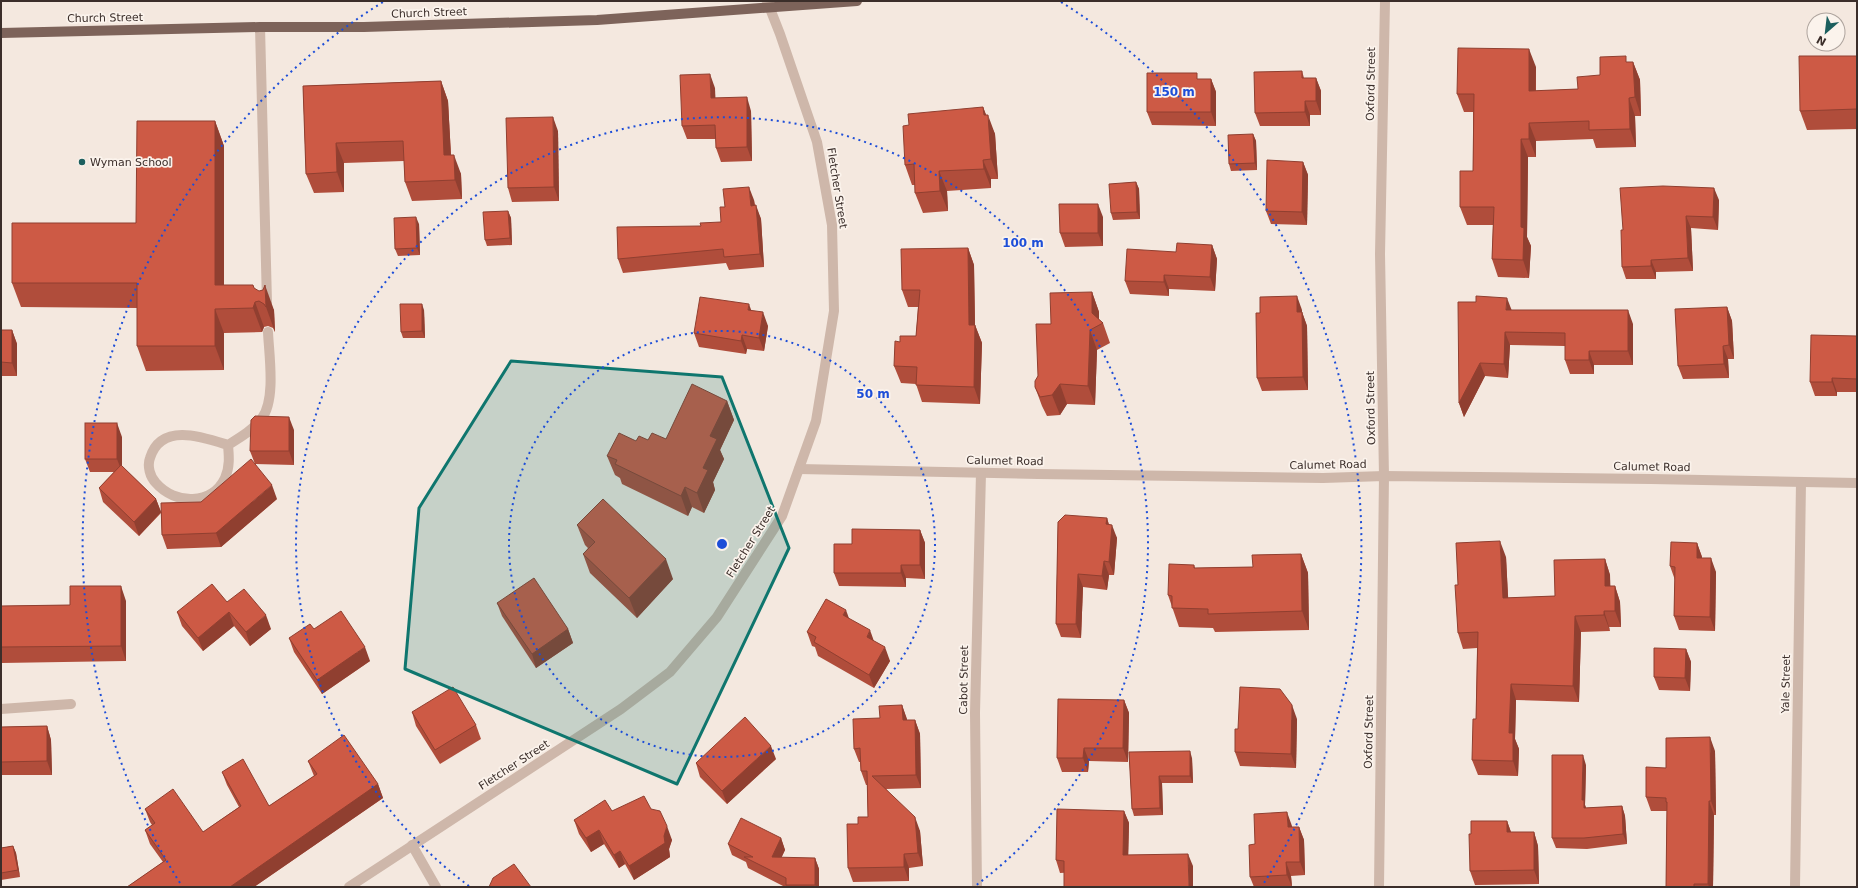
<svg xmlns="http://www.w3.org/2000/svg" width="1858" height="888" font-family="'DejaVu Sans',sans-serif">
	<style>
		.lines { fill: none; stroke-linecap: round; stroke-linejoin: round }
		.minor { stroke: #ceb7aa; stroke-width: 10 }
		.major { stroke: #7d635a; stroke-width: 10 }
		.wall { fill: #b04d3b }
		.shaded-wall { fill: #903f30 }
		.building { fill: #cd5a45; stroke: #903f30 }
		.marked { fill: #0f766e; fill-opacity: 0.2; stroke: #0f766e; stroke-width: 3; stroke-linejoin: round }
		.ring { fill: none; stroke: #1d4ed8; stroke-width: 2; stroke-dasharray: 2 4 }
		.poi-dot { fill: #1c5f5e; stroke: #fbf3ec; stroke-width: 1.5 }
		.labels { text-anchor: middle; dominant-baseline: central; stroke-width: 3.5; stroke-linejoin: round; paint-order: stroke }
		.street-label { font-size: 11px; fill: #3b2e2a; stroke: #fbf3ec }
		.poi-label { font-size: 11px; fill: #3b2e2a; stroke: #fbf3ec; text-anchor: start }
		.centre { fill: #1d4ed8; stroke: #fbf3ec; stroke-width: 2 }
		.ring-label { font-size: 12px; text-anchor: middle; font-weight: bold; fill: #1d4ed8; stroke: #fbf3ec; stroke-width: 3.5; stroke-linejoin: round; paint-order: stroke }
	</style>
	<rect width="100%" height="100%" fill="#f4e8df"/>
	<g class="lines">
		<!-- minor -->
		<g class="minor">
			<polyline points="260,27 267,303"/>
			<path d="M 228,445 C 229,456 230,467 225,478 C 212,505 175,505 156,483 C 150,477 147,466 150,458 C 161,422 203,437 228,445 C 241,437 253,430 262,418 C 276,399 269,355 268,332"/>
			<polyline points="799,469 1038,474 1323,478 1384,476 1651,479 1857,483"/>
			<polyline points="1,709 71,704"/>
			<polyline points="412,845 436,887"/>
			<polyline points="349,887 621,709 670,672 717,617 782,516 816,421 834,311 832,225 817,142 780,34 767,1"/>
			<polyline points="977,887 975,713 981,473"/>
			<polyline points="1379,887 1384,476 1380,254 1385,1"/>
			<polyline points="1795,887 1801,482"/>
		</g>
		<!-- major -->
		<polyline class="major" points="1,33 260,27 364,27 597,20 857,1"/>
	</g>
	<!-- wall -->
	<g class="wall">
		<polygon points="1857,56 1857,129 1807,130 1800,111"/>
		<polygon points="1628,62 1633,62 1640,80 1641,116 1635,116 1636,147 1596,148 1593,139 1536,141 1536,157 1528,157 1527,237 1531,246 1529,278 1498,277 1492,259 1493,225 1467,225 1460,207 1473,171 1473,112 1464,112 1457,94 1536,67 1536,91 1578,89 1600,75"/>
		<polygon points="1302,71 1304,78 1316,78 1321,91 1321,115 1310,115 1310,126 1260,126 1255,113"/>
		<polygon points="1211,79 1216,92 1216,126 1152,125 1147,112"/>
		<polygon points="441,81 448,101 451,155 461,174 462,199 412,201 405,182 404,161 344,163 344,192 314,193 306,174 303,86"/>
		<polygon points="715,88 715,98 751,111 752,161 721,162 716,148 716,139 687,139 682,126"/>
		<polygon points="983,107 986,115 995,134 998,179 991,179 991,188 947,191 948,211 923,213 915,193 915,185 912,185 905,165 909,125"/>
		<polygon points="215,121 224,146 224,285 254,288 274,310 275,332 273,328 268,326 264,327 262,332 224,333 224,370 146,371 137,346 137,308 21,307 12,283 136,223"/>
		<polygon points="558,131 559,201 512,202 508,188"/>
		<polygon points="1253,134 1256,141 1257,170 1231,171 1229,164"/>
		<polygon points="1303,162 1308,175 1307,225 1271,224 1266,211"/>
		<polygon points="1136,182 1139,189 1140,219 1113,220 1111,213"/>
		<polygon points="754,200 755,205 761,219 764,267 729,270 726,263 623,273 618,259 701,226 721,222 725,207"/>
		<polygon points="1719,200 1718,230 1691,228 1693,271 1656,272 1656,279 1626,279 1622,267 1623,230"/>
		<polygon points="508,211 511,218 512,245 487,246 485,240"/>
		<polygon points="1103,217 1103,246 1065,247 1060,233"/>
		<polygon points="419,224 420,255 398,256 395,249"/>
		<polygon points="1212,245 1217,259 1215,291 1169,289 1169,296 1130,294 1125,281 1176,252"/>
		<polygon points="968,248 974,265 975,325 982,343 980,404 922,402 916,384 901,383 894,366 916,336 918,307 908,307 902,290"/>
		<polygon points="1092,292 1099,312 1099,320 1103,323 1110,343 1097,350 1095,405 1067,404 1060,415 1047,416 1042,406 1035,387 1051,324"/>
		<polygon points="1476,302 1511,310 1633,324 1633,365 1594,365 1594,374 1570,374 1565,360 1565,346 1510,345 1508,378 1485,376 1464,417 1459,403"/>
		<polygon points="1727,307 1732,321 1734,359 1728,359 1729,378 1683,379 1678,366"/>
		<polygon points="424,310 425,338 403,338 401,332"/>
		<polygon points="751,310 768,326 764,351 747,349 746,354 699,347 694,333"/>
		<polygon points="1302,310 1302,312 1307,326 1308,390 1262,391 1257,378"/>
		<polygon points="1,330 12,330 17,344 17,376 1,376"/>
		<polygon points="1857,336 1857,392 1837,392 1837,396 1815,396 1810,382"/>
		<polygon points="727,401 734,420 720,450 724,459 713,482 715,490 704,513 692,507 688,516 622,484 620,478 615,475 607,456 636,441 666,439"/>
		<polygon points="294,430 294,465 255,464 250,451"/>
		<polygon points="122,437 122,466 156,499 161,512 277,499 221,547 167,549 162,535 161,513 139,536 103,502 99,488 114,472 90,472 85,459"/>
		<polygon points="1107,518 1109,525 1117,538 1114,575 1109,575 1107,590 1083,587 1081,638 1061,637 1056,624 1058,522"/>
		<polygon points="577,525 673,579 637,618 590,573 583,554 588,548 585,545"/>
		<polygon points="920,530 925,543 925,579 906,578 906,587 839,586 834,573 852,544"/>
		<polygon points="1697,543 1702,557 1702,558 1716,572 1715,631 1679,630 1674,616 1675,580 1670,566"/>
		<polygon points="1301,554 1308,573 1309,630 1215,632 1213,628 1179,627 1168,595 1194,565 1195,568 1253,567"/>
		<polygon points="1506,557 1508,598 1555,596 1605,559 1610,575 1610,586 1615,586 1620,602 1621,627 1609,627 1610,631 1581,632 1579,702 1516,700 1515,739 1519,749 1518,776 1478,775 1472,760 1476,719 1477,648 1463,649 1458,633 1458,585"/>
		<polygon points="126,601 126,661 1,663 1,606 70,605"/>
		<polygon points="227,602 271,629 250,646 234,626 203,651 182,626 177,612"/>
		<polygon points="497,603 568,629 573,643 536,668 502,616"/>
		<polygon points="848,618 874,641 890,661 874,688 818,656 815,647 812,646 807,632"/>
		<polygon points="314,629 370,661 322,694 294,652 289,638"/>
		<polygon points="1686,649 1691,662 1690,691 1659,690 1654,677"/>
		<polygon points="1124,700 1129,713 1128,762 1089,761 1088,772 1062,772 1057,758"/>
		<polygon points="902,705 907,720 915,720 920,734 921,788 886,789 920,831 923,866 909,868 909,881 853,882 848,868 858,824 868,817 867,785 866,785 861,771 860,762 859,762 854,749 880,718"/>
		<polygon points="412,712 476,725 481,739 440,764 416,726"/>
		<polygon points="1297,719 1296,768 1240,766 1235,752 1238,729"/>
		<polygon points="47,726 51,740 52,775 1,775 1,727"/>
		<polygon points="1715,751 1716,815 1714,815 1713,887 1666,887 1667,811 1651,811 1646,797 1666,768"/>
		<polygon points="1129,752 1192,758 1193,783 1162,783 1163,815 1134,816 1132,809"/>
		<polygon points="776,759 727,804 700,777 696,763"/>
		<polygon points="308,761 378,784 383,798 254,887 127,887 163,862 150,844 145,830 152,825 150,822 145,809 203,832 239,807 227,785 222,772 269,806 314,776"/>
		<polygon points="1586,765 1585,805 1586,808 1622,806 1625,816 1627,844 1587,849 1556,848 1552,838"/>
		<polygon points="651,809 672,840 669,849 670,857 634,880 625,864 619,868 604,844 591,852 579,834 574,820 612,811"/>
		<polygon points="1124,811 1129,823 1128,855 1193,866 1060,873 1056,860"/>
		<polygon points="1507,821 1511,832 1534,832 1538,846 1539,884 1475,885 1470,871 1471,834"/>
		<polygon points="1292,826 1292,827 1299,827 1304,840 1305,875 1291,876 1292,887 1254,887 1250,877 1255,844"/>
		<polygon points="781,838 785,850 781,858 815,858 819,869 819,887 785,887 748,868 746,862 732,855 728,844"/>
		<polygon points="13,846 16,853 20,877 1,880 1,848"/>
	</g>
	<!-- shaded-wall -->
	<g class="shaded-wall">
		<polygon points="1529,49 1536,67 1535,109 1529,91"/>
		<polygon points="1633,62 1640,80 1641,116 1635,97"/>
		<polygon points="710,74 715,88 716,111 711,98"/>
		<polygon points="1316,78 1321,91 1321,115 1316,101"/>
		<polygon points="1211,79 1216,92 1216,126 1211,112"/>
		<polygon points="441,81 448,101 452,175 444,155"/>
		<polygon points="747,97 751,111 752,161 747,147"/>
		<polygon points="1629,98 1635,116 1636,147 1630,129"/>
		<polygon points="1305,101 1310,115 1310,126 1305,112"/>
		<polygon points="983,107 989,122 988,115 995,134 998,179 991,159 984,115"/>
		<polygon points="553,117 558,131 559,201 554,187"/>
		<polygon points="215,121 224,146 224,308 215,285"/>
		<polygon points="1529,123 1536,141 1536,157 1529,139"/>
		<polygon points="1253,134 1256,141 1257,170 1255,163"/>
		<polygon points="1521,139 1528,157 1527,237 1531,246 1529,278 1523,260 1521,227"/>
		<polygon points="336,143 344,163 344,192 337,172"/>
		<polygon points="454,155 461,174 462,199 455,180"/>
		<polygon points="983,160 991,179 991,188 984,169"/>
		<polygon points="1303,162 1308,175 1307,225 1302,212"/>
		<polygon points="939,171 947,191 948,211 940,191"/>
		<polygon points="1136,182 1139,189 1140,219 1137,212"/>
		<polygon points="749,187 754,200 756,219 751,206"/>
		<polygon points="1714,188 1719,200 1718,230 1713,217"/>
		<polygon points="1098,204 1103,217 1103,246 1098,233"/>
		<polygon points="756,205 761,219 764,267 760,254"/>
		<polygon points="508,211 511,218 512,245 510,238"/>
		<polygon points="1686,216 1691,228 1693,271 1688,258"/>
		<polygon points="416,217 419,224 420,255 417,248"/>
		<polygon points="1212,245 1217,259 1215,291 1210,277"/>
		<polygon points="968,248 974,265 975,326 975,325 982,343 980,404 974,387 969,325"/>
		<polygon points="1651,260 1656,272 1656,279 1651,266"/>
		<polygon points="1164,275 1169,289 1169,296 1164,282"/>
		<polygon points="265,285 274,310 275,332 266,307"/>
		<polygon points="1092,292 1099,312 1099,325 1092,313"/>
		<polygon points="1297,296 1302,310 1302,326 1297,312"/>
		<polygon points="1507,298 1512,311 1506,310"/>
		<polygon points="255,302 264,327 262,332 253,308"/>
		<polygon points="422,304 424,310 425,338 422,331"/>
		<polygon points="749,304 754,318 748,310"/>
		<polygon points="1727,307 1732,321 1734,359 1729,345"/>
		<polygon points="215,309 224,333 224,370 215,346"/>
		<polygon points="1628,310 1633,324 1633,365 1628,351"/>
		<polygon points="763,312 768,326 764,351 759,338"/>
		<polygon points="1302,312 1307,326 1308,390 1303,377"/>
		<polygon points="12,330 17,344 17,376 12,363"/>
		<polygon points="1090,330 1097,350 1095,405 1088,386"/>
		<polygon points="1505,332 1510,345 1508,378 1504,364"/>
		<polygon points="742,335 747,349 746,354 741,341"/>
		<polygon points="1723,346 1728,359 1729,378 1724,364"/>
		<polygon points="1589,351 1594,365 1594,374 1589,360"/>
		<polygon points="1480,363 1485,376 1464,417 1459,403"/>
		<polygon points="1832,378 1837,392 1837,396 1832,382"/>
		<polygon points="1060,384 1067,404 1060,415 1052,395"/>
		<polygon points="727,401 734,420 720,450 724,459 713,482 715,490 704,513 697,493 710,436"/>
		<polygon points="289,417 294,430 294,465 289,451"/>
		<polygon points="117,423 122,437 122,472 117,459"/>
		<polygon points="272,485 277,499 221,547 216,533"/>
		<polygon points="685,487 692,507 688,516 681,496"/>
		<polygon points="156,499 161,512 139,536 134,522"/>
		<polygon points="1107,518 1111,532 1106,524"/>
		<polygon points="1112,525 1117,538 1114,575 1109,562"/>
		<polygon points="920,530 925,543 925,579 920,565"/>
		<polygon points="1500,541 1506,557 1509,614 1503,598"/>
		<polygon points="1697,543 1702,557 1702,572 1697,558"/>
		<polygon points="1301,554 1308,573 1309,630 1302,611"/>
		<polygon points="1711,558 1716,572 1715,631 1710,617"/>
		<polygon points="666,559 673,579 637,618 629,598"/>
		<polygon points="1605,559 1610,575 1611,602 1605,586"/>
		<polygon points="1104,561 1109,575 1107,590 1102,576"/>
		<polygon points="901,565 906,578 906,587 901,573"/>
		<polygon points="1078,574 1083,587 1081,638 1076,624"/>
		<polygon points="121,586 126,601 126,661 121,646"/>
		<polygon points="1615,586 1620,602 1621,627 1615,611"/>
		<polygon points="846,610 851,624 843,615"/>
		<polygon points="1604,611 1609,627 1610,631 1604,615"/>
		<polygon points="229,612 234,626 203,651 198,638"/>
		<polygon points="266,615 271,629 250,646 246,632"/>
		<polygon points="1575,616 1581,632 1579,702 1573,686"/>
		<polygon points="568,629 573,643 536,668 532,654"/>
		<polygon points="870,630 875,644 867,637"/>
		<polygon points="365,647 370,661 322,694 317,680"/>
		<polygon points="885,647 890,661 874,688 869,675"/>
		<polygon points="1686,649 1691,662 1690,691 1685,678"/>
		<polygon points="1511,684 1516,700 1515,739 1519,749 1518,776 1513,761 1509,733"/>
		<polygon points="1124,700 1129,713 1128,762 1123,748"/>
		<polygon points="902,705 907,719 907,733 903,720"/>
		<polygon points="1292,705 1297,719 1296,768 1291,754"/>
		<polygon points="915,720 920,734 921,788 916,775"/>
		<polygon points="47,726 51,740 52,775 47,761"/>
		<polygon points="1710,737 1715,751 1716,815 1711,801"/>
		<polygon points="771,746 776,759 727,804 722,791"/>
		<polygon points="1084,748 1089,761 1088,772 1083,758"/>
		<polygon points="1190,751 1192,758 1193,783 1190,776"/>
		<polygon points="1583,755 1586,765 1585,805 1587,810 1584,808 1582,800"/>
		<polygon points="1159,776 1162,783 1163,815 1160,808"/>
		<polygon points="378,784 383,798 254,887 230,887"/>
		<polygon points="1709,801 1714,815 1713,887 1709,887 1708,884"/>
		<polygon points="1622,806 1625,816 1627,844 1623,834"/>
		<polygon points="1124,811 1129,823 1128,867 1123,855"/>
		<polygon points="1287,812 1292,826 1293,841 1288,827"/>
		<polygon points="915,817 920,831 923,866 918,853"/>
		<polygon points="1507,821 1512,835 1507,832"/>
		<polygon points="667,826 672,840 669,849 670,857 634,880 629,866 664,836"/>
		<polygon points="1299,827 1304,840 1305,875 1300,862"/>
		<polygon points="599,830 604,844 591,852 586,838"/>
		<polygon points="1534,832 1538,846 1539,884 1534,870"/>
		<polygon points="781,838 785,850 776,869 772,857"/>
		<polygon points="13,846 16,853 20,877 18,870"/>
		<polygon points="620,851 625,864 619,868 614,855"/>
		<polygon points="904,854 909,868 909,881 904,867"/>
		<polygon points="1188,854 1193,866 1193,887 1189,887"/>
		<polygon points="815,858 819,869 819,887 816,887 815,885"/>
		<polygon points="1286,862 1291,876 1292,887 1287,875"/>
	</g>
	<!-- building -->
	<g class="building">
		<polygon points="1458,48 1529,49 1529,91 1578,89 1577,77 1600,75 1600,57 1626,56 1626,62 1633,62 1635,97 1629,98 1630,129 1589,130 1589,121 1529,123 1529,139 1521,139 1521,227 1524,228 1523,260 1492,259 1494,207 1460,207 1460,171 1473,171 1474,94 1457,94"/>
		<polygon points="1799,56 1857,56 1857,109 1800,111"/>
		<polygon points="1302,71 1302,78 1316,78 1316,101 1305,101 1305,112 1255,113 1254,72"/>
		<polygon points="1147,73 1197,73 1197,79 1211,79 1211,112 1147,112"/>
		<polygon points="710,74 711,98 747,97 747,147 716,148 715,125 682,126 680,75"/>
		<polygon points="441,81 444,155 454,155 455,180 405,182 403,141 336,143 337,172 306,174 303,86"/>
		<polygon points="983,107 984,115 988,115 991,159 983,160 984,169 939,171 940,191 915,193 914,164 905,165 903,126 909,125 908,114"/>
		<polygon points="553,117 554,187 508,188 506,118"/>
		<polygon points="137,121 215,121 215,285 253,285 254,288 259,291 263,290 265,285 266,307 264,304 259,301 255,302 253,308 215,309 215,346 137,346 137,283 12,283 12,223 136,223"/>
		<polygon points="1253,134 1255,163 1229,164 1228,135"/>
		<polygon points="1267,160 1303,162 1302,212 1266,211"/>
		<polygon points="1136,182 1137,212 1111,213 1109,184"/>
		<polygon points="1663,186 1714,188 1713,217 1686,216 1688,258 1651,260 1651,266 1622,267 1621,230 1623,230 1620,188"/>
		<polygon points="749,187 751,206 756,205 760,254 724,257 723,249 618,259 617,227 701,226 700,223 721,222 720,207 725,207 723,189"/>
		<polygon points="1059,204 1098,204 1098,233 1060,233"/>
		<polygon points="508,211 510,238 485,240 483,212"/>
		<polygon points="416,217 417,248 395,249 394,218"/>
		<polygon points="1177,243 1212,245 1210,277 1164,275 1164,282 1125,281 1127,249 1176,252"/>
		<polygon points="968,248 969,325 975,325 974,387 916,385 917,367 894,366 895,341 900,342 900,336 916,336 920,290 902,290 901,249"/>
		<polygon points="1092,292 1092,313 1103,323 1090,330 1088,386 1060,384 1052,395 1040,397 1035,387 1035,381 1038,376 1036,324 1051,324 1050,293"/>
		<polygon points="1297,296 1297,312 1302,312 1303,377 1257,378 1256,313 1260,313 1260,297"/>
		<polygon points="1476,296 1507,298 1506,310 1628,310 1628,351 1589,351 1589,360 1565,360 1565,333 1505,332 1504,364 1480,363 1459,403 1458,302 1476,302"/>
		<polygon points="700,297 749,304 748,310 763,312 759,338 742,335 741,341 694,333"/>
		<polygon points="400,304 422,304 422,331 401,332"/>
		<polygon points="1727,307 1729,345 1723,346 1724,364 1678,366 1675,309"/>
		<polygon points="1,330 12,330 12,363 1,362"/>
		<polygon points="1811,335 1857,336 1857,379 1832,378 1832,382 1810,382"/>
		<polygon points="692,384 727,401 710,436 717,439 703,468 708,470 697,493 685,487 681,496 615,464 617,460 607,456 619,433 636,441 639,436 648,440 652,433 666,439"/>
		<polygon points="255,416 289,417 289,451 250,451 251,420"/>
		<rect x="85" y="423" width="32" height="36"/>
		<polygon points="251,459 272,485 216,533 162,535 161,503 201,502"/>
		<polygon points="121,465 156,499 134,522 99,488"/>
		<polygon points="603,499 666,559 629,598 583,554 595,542 577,525"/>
		<polygon points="1065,515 1107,518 1106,524 1112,525 1109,562 1104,561 1102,576 1078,574 1076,624 1056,624 1058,522"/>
		<polygon points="852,529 920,530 920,565 901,565 901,573 834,573 834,544 852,544"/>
		<polygon points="1500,541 1503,598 1555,596 1554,560 1605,559 1605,586 1615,586 1615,611 1604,611 1604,615 1575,616 1573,686 1511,684 1509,733 1513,733 1513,761 1472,760 1473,719 1476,719 1478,632 1458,633 1455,585 1458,585 1456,543"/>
		<polygon points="1671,542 1697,543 1697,558 1711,558 1710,617 1674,616 1675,567 1670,566"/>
		<polygon points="1301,554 1302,611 1208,614 1208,609 1172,608 1172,596 1168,595 1169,564 1194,565 1194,568 1253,567 1252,555"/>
		<polygon points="534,578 568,629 532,654 497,603"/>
		<polygon points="212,584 227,602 244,589 266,615 246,632 229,612 198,638 177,612"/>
		<polygon points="70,586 121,586 121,646 1,647 1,606 70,605"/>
		<polygon points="826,599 846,610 843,615 870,630 867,637 885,647 869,675 814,642 816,637 807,632"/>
		<polygon points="341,611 365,647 317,680 289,638 310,624 314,629"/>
		<polygon points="1654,648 1686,649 1685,678 1654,677"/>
		<polygon points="453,687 476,725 435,750 412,712"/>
		<polygon points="1240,687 1280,689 1292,705 1291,754 1235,752 1235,729 1238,729"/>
		<polygon points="1058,699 1124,700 1123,748 1084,748 1083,758 1057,758"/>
		<polygon points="902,705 903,720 915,720 916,775 872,776 915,817 918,853 904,854 904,867 848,868 847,824 858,824 858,817 868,817 867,771 861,771 860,748 854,749 853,719 880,718 879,706"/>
		<polygon points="745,717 771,746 722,791 696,763"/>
		<polygon points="47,726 47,761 1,762 1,727"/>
		<polygon points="344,735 378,784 230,887 127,887 166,860 145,830 155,823 145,809 173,789 203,832 241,806 222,772 243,759 269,806 317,774 308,761"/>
		<polygon points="1710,737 1711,801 1709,801 1708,884 1694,884 1694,887 1666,887 1667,802 1666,802 1666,798 1646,797 1646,767 1666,768 1666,738"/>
		<polygon points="1190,751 1190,776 1159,776 1160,808 1132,809 1129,752"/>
		<polygon points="1552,755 1583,755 1582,800 1584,800 1584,808 1622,806 1623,834 1584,838 1552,838"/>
		<polygon points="644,796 651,809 660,811 667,826 664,836 665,843 629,866 620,851 614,855 599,830 586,838 574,820 605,800 612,811"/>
		<polygon points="1057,809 1124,811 1123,855 1188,854 1189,887 1064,887 1064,861 1056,860"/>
		<polygon points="1287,812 1288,827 1299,827 1300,862 1286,862 1287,875 1250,877 1249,845 1255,844 1254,814"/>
		<polygon points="741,818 781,838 772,857 815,858 815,885 786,885 786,878 744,857 753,857 728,844"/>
		<polygon points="1471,821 1507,821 1507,832 1534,832 1534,870 1470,871 1469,834 1471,834"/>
		<polygon points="13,846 18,870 1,873 1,848"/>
		<polygon points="514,864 531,887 489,887 493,878"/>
	</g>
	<!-- marked area -->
	<path class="marked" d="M 511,361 L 722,377 L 789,548 L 677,784 L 405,669 L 419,508 Z"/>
	<!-- distance rings -->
	<g class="ring">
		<circle cx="722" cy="544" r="213"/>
		<path d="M469 886A426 426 0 1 1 975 886"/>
		<path d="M180 883A639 639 0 0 1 383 2M1061 2A639 639 0 0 1 1264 883"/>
	</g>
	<!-- markers -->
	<circle class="poi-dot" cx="82" cy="162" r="4"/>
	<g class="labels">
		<!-- street labels -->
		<g class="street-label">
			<text transform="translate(429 13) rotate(-2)">Church Street</text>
			<text transform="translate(105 18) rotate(-1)">Church Street</text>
			<text transform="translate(1371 84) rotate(-89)">Oxford Street</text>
			<text transform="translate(837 188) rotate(81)">Fletcher Street</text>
			<text transform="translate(1371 408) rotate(-91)">Oxford Street</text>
			<text transform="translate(1005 461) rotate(1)">Calumet Road</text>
			<text transform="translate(1328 465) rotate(-1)">Calumet Road</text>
			<text transform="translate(1652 467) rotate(1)">Calumet Road</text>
			<text transform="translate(751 542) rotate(-58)">Fletcher Street</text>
			<text transform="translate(964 680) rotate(-89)">Cabot Street</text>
			<text transform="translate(1786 684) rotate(-89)">Yale Street</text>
			<text transform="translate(1369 732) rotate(-89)">Oxford Street</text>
			<text transform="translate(514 765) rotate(-33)">Fletcher Street</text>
		</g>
		<!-- poi labels -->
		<g class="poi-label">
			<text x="90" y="162">Wyman School</text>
		</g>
	</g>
	<circle cx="722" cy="544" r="6" class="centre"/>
	<g class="ring-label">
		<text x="1174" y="96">150 m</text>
		<text x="1023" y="247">100 m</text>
		<text x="873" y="398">50 m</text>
	</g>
	<!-- border -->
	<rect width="1858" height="888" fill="none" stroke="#3b2e2a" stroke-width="4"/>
	<!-- north arrow -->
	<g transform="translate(1826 32) rotate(208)"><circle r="19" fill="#fbf3ec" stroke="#aea49e"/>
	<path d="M0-3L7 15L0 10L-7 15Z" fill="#1c5f5e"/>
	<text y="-6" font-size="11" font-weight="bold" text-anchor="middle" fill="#3b2e2a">N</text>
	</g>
</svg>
